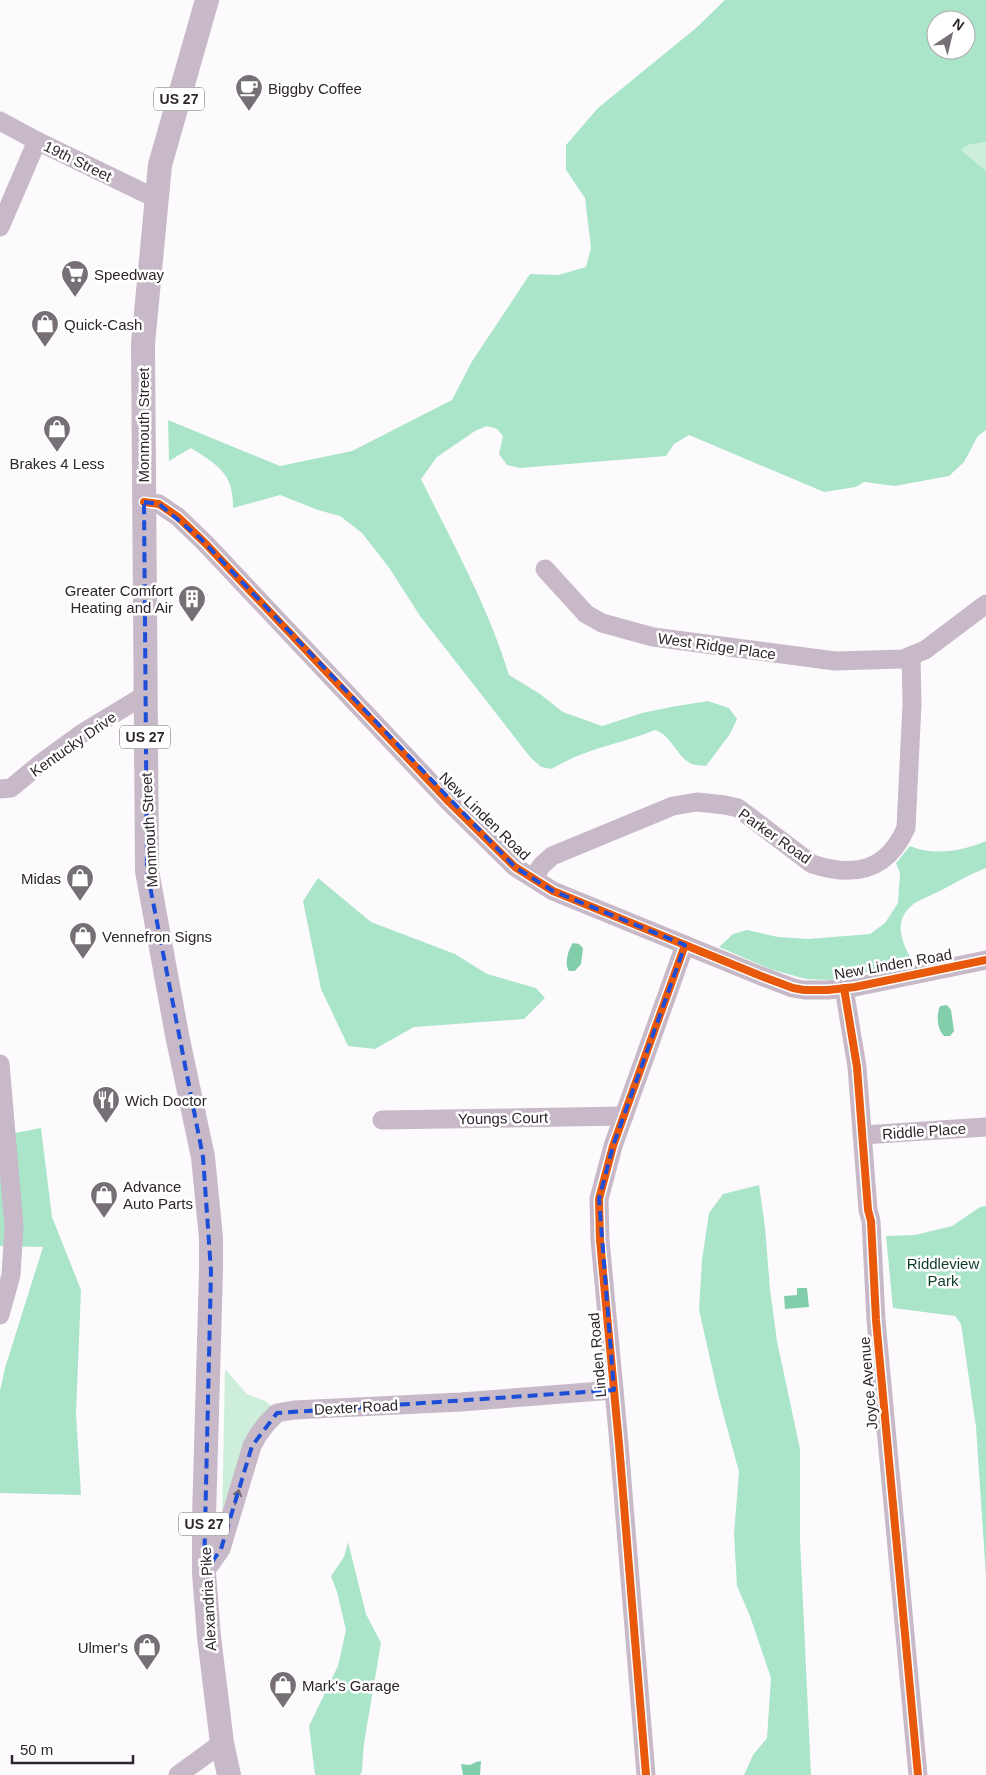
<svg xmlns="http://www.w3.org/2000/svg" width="986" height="1775" font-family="Helvetica,sans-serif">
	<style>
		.green { fill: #cceedb }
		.forest { fill: #aae5c9; fill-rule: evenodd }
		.water { fill: #82cdaa }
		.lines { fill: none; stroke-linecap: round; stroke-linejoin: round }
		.minor { stroke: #c7b9c7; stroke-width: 19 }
		.major { stroke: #c7b9c7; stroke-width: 24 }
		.cycleway-casing { stroke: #fff; stroke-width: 11 }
		.cycleway { stroke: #e8590c; stroke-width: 8 }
		.oneway { stroke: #736872 }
		.marked { fill: none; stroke: #1d4ed8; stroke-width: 4; stroke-dasharray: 10 6; stroke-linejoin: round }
		.labels { text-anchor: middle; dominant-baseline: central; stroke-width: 5; stroke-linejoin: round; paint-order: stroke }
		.shield { fill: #fff; stroke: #6d666c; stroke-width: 1 }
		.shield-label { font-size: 14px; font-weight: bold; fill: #2e252d }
		.poi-label { font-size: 15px; fill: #2e252d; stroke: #fff; text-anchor: start }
		.street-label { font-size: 15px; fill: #2e252d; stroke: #fff }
		.park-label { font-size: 15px; fill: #0c3b26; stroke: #fff }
	</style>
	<rect width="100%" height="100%" fill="#fdfafd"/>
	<!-- green -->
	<g class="green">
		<polygon points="986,142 986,171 961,150 967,145"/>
		<polygon points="225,1369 247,1394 265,1401 273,1407 222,1526"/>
	</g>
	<!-- forest -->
	<g class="forest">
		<path d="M 725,0 L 986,0 L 986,142 L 968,145 L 961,150 L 986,171 L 986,430 L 978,436 L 964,462 L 949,476 L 895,486 L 864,482 L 856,487 L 824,492 L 689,435 L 674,444 L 666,456 L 520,468 L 507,465 L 499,454 L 503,436 L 497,429 L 487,426 L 475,431 L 437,457 L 421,479 C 453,544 488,606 509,675 L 540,694 L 563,712 L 602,726 L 642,713 L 671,707 L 708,701 L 729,708 L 737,719 L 730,734 L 706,766 C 701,765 694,766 690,763 C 675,754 672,736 655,730 C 621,744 583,749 552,769 L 541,767 L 530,757 L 420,616 L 390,569 L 362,533 L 340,516 L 318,510 L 280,495 L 233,508 C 234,473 217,465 191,448 L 169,461 L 168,420 L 280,466 L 352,451 L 452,400 L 471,363 L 530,274 L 558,275 L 586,267 L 591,248 L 585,198 L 566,170 L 566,145 L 598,108 L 696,28 ZM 936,20 L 966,20 L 966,50 L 936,50 Z"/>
		<path d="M 986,841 L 986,868 C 970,874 955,883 940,891 C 932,895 923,898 915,903 C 892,919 901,942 913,962 L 829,980 L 806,979 L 770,969 L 719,947 L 733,934 L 747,930 L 778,937 L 808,939 L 870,934 L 885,923 L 898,903 L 900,873 L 896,863 L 910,846 C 934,856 963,851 986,841 Z"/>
		<polygon points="318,878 371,922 455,954 487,974 536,988 545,998 524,1019 414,1027 375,1049 348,1046 321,989 303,901"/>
		<polygon points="41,1128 52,1217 81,1290 76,1414 81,1495 0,1493 0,1391 5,1368 43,1247 0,1246 0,1136"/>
		<polygon points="759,1185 765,1227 770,1289 777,1341 800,1449 800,1539 811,1775 744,1775 753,1755 767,1738 771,1678 750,1616 737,1586 734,1534 739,1472 718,1394 699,1310 702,1260 709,1213 723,1194"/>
		<polygon points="986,1206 986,1577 976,1427 961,1324 955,1316 893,1308 886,1236 915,1235 952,1226 980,1207"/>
		<polygon points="348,1542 366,1614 381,1643 364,1743 362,1771 360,1775 315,1775 309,1726 338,1666 346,1630 337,1592 331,1576 344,1557"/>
	</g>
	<!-- water -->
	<g class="water">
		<path d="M 573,943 L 579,944 L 583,948 L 581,964 L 575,971 L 569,971 C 564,965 568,949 573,943 Z"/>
		<path d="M 947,1005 L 951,1010 L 954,1031 L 950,1036 L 944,1036 C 937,1029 936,1015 940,1006 Z"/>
		<polygon points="797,1288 807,1288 809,1307 785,1309 784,1296 797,1295"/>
		<polygon points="481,1761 480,1775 463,1775 461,1764 470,1765 476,1762"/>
	</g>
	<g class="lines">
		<!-- minor -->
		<g class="minor">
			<polyline points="0,121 37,141 157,199"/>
			<polyline points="0,227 37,141"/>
			<polyline points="144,502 159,504 178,517 205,543 449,802 515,867 553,891 761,976 793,988 804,990 828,990 855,987 986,960"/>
			<polyline points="545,569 586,614 602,623 653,637 835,661 903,659 925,650 986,604"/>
			<polyline points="0,789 11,788 40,764 84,732 145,695"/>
			<path d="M 533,878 L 542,865 L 552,856 L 673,806 L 697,802 L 725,805 L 738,808 L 812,864 C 855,878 887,871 906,828 L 912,704 L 911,656"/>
			<polyline points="844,988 857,1067 868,1210 871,1221 876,1320 918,1775"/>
			<polyline points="0,1064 14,1226 11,1275 0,1315"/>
			<polyline points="382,1120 624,1116"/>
			<polyline points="863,1135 986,1127"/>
			<polyline points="204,1573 221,1549 252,1446 258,1435 267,1423 277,1413 294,1410 461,1402 614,1390"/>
			<polyline points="178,1775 222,1743"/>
			<polyline points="646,1775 619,1444 600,1240 599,1199 613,1146 685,945"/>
		</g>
		<!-- major -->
		<polyline class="major" points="207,0 160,165 143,344 147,871 177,1035 203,1157 211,1238 211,1271 204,1517 204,1573 209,1637 222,1743 229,1775"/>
		<defs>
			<g id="cycleway">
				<polyline points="144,502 159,504 178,517 205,543 449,802 515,867 553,891 761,976 793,988 804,990 828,990 855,987 986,960"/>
				<polyline points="844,988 857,1067 868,1210 871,1221 876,1320 918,1775"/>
				<polyline points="646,1775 619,1444 600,1240 599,1199 613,1146 685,945"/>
			</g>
		</defs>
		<!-- cycleway casing -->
		<use href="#cycleway" class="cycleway-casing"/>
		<!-- cycleway -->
		<use href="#cycleway" class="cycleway"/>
	</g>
	<!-- one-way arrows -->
	<defs><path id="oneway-shaft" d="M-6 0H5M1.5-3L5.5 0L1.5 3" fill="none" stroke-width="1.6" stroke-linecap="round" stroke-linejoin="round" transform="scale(1.25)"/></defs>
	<use class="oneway" href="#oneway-shaft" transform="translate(237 1497) rotate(-74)"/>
	<!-- marked area -->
	<path class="marked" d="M 144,502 L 159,504 L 200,538 L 515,867 L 553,891 L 685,945 L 613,1146 L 599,1199 L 614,1390 L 277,1413 L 252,1446 L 221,1549 L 204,1573 L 211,1271 L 203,1157 L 147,871 Z"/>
	<!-- icons -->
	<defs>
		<symbol id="cafe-pin" viewBox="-11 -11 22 30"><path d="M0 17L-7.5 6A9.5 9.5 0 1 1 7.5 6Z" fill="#767076" stroke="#fff"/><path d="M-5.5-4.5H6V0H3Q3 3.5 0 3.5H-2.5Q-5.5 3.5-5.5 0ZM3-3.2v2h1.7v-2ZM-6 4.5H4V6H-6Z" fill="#fff"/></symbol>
		<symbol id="supermarket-pin" viewBox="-11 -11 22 30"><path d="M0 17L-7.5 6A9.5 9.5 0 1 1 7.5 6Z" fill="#767076" stroke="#fff"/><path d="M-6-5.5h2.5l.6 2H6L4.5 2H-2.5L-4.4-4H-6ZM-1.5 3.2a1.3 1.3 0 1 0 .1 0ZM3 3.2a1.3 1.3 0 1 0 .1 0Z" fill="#fff"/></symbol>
		<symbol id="shop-pin" viewBox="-11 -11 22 30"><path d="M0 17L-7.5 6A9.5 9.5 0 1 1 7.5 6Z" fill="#767076" stroke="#fff"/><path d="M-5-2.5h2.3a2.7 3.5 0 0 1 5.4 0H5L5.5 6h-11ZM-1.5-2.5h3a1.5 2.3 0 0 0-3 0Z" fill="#fff"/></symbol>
		<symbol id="building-pin" viewBox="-11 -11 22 30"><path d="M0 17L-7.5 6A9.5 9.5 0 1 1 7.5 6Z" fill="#767076" stroke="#fff"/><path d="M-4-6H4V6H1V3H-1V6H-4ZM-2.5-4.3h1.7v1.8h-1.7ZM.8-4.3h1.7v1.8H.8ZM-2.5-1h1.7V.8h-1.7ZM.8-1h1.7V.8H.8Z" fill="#fff"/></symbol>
		<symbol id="restaurant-pin" viewBox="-11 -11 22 30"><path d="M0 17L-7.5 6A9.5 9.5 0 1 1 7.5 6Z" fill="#767076" stroke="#fff"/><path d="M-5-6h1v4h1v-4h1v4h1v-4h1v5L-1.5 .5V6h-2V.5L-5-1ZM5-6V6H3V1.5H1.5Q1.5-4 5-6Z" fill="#fff"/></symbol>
	</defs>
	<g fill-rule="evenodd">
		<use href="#cafe-pin" x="233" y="72" width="32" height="43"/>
		<use href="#supermarket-pin" x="59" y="258" width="32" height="43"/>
		<use href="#shop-pin" x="29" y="308" width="32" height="43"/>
		<use href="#shop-pin" x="41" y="413" width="32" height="43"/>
		<use href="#building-pin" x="176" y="583" width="32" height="43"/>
		<use href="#shop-pin" x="64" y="862" width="32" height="43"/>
		<use href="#shop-pin" x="67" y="920" width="32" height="43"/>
		<use href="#restaurant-pin" x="90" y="1084" width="32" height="43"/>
		<use href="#shop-pin" x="88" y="1179" width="32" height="43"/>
		<use href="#shop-pin" x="131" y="1631" width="32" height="43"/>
		<use href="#shop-pin" x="267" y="1669" width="32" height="43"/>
	</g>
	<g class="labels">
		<!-- shield labels -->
		<g class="shield">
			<rect x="154" y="87.5" width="50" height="23" rx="4"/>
			<rect x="120" y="725.5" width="50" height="23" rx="4"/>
			<rect x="179" y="1512.5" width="50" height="23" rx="4"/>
		</g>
		<g class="shield-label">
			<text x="179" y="99">US 27</text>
			<text x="145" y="737">US 27</text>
			<text x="204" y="1524">US 27</text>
		</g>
		<!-- poi labels -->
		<g class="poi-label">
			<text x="268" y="88">Biggby Coffee</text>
			<text x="94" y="274">Speedway</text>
			<text x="64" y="324">Quick-Cash</text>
			<text x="57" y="463" text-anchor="middle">Brakes 4 Less</text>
			<text x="173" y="590" text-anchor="end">Greater Comfort<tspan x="173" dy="17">Heating and Air</tspan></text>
			<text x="61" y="878" text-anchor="end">Midas</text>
			<text x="102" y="936">Vennefron Signs</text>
			<text x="125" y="1100">Wich Doctor</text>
			<text x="123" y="1186">Advance<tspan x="123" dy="17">Auto Parts</tspan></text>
			<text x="128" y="1647" text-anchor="end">Ulmer's</text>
			<text x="302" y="1685">Mark's Garage</text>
		</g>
		<!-- street labels -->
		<g class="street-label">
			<text transform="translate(78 161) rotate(26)">19th Street</text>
			<text transform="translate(143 425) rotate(-90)">Monmouth Street</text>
			<text transform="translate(717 646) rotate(8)">West Ridge Place</text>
			<text transform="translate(73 744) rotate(-35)">Kentucky Drive</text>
			<text transform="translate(485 816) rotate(44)">New Linden Road</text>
			<text transform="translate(149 830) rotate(-93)">Monmouth Street</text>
			<text transform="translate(775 836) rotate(35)">Parker Road</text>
			<text transform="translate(893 964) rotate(-10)">New Linden Road</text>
			<text transform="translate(503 1118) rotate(-1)">Youngs Court</text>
			<text transform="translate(924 1131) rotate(-4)">Riddle Place</text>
			<text transform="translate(597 1355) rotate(-95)">Linden Road</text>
			<text transform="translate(868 1383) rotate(-95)">Joyce Avenue</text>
			<text transform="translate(356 1407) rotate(-3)">Dexter Road</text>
			<text transform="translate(208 1599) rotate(-93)">Alexandria Pike</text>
		</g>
		<!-- park labels -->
		<g class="park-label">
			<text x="943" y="1263">Riddleview<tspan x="943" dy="17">Park</tspan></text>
		</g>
	</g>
	<!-- north arrow -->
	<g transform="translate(951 35) rotate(35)"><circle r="24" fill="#ffffff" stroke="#aba8ab"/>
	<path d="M0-4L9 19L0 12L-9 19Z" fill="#767076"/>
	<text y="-8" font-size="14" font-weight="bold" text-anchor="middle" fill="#2e252d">N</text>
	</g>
	<!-- scale -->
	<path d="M12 1755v8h121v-8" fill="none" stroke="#2e252d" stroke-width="2.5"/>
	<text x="20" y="1755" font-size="15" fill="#2e252d" stroke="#ffffff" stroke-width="4" paint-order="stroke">50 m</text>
</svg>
